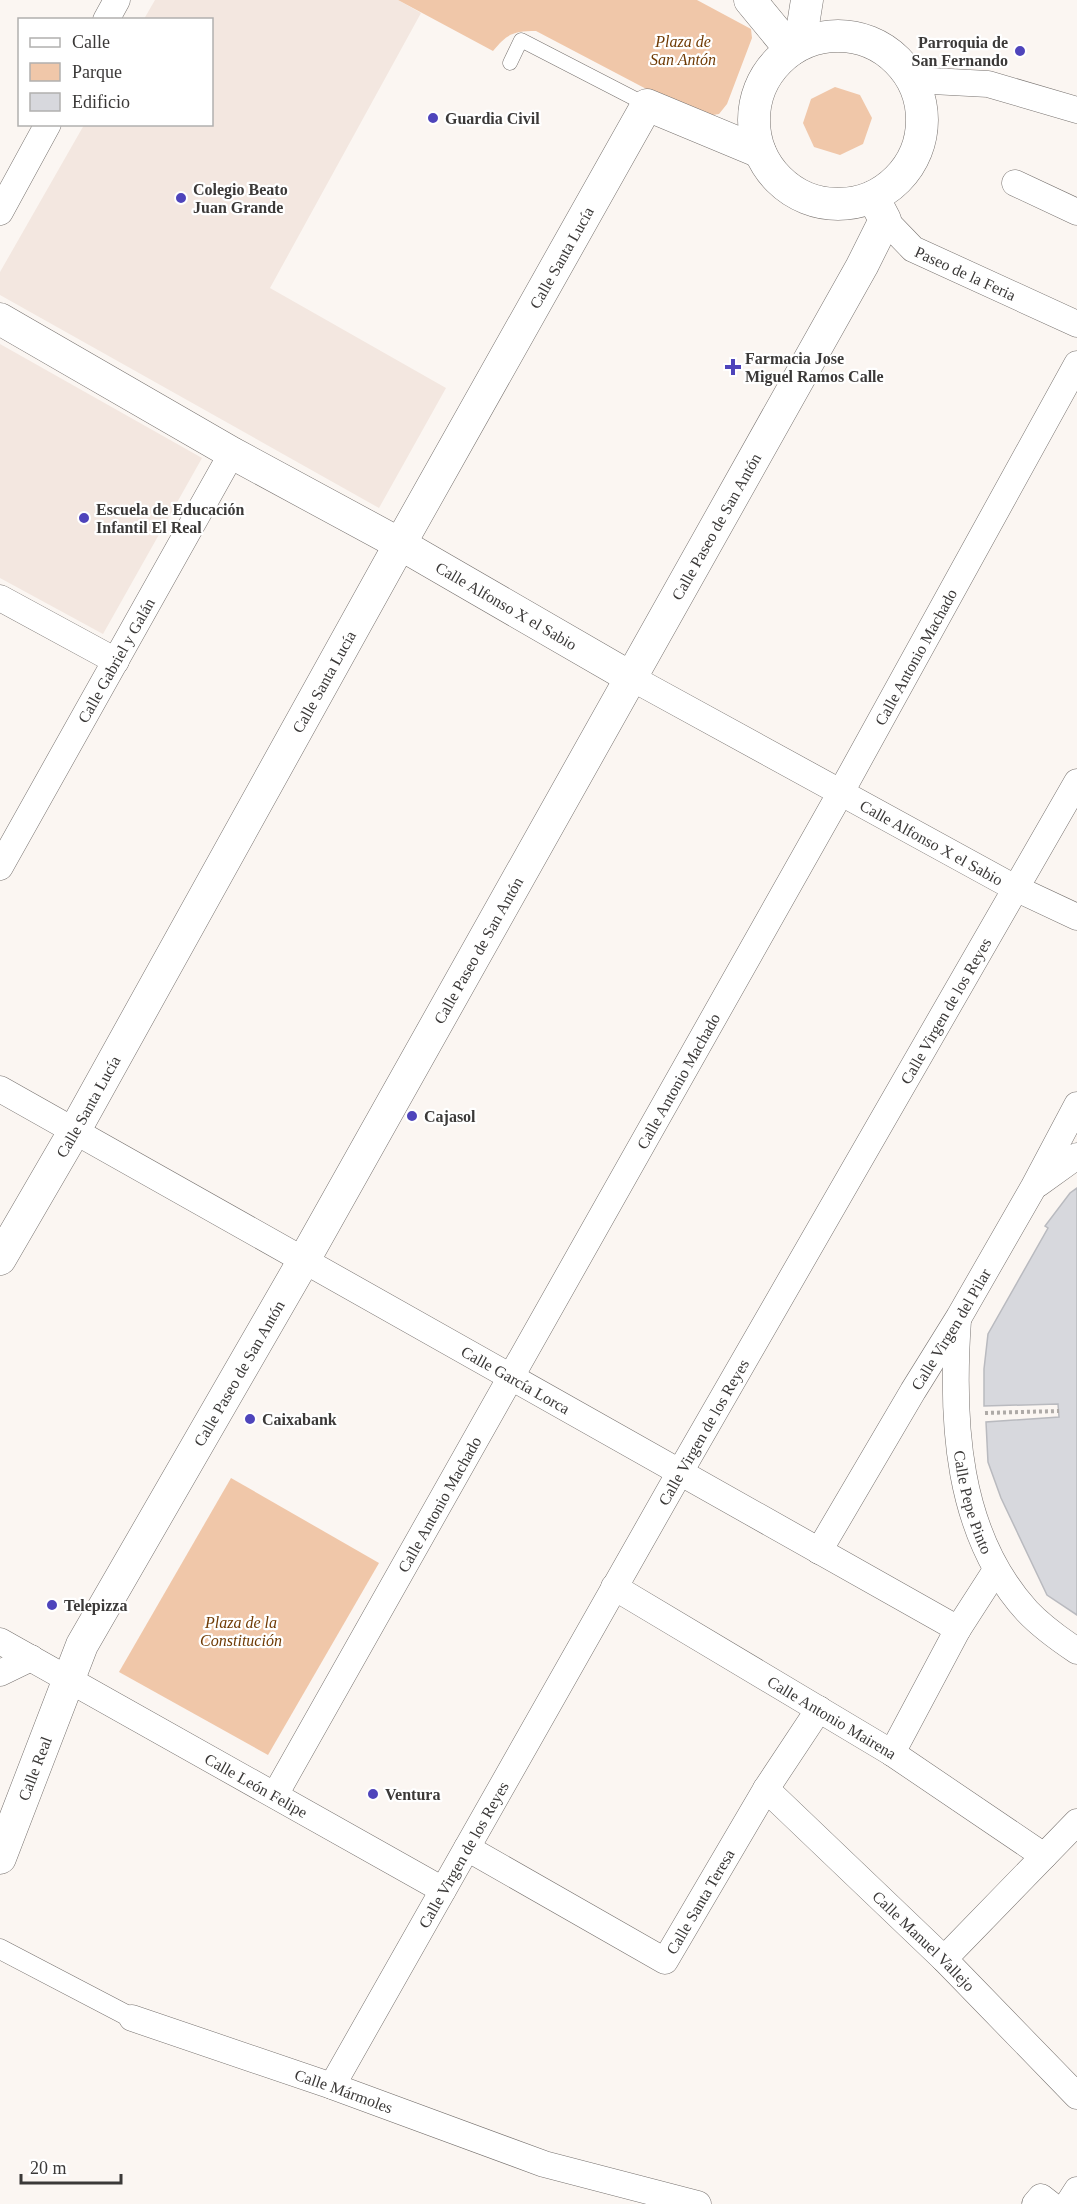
<svg xmlns="http://www.w3.org/2000/svg" width="1077" height="2204" font-family="'Times New Roman',serif">
	<style>
		.built { fill: #f3e7e0 }
		.green { fill: #f0c7a9 }
		.building { fill: #d7d8dd; stroke: #b9babf; stroke-width: 1.5 }
		.lines { fill: none; stroke-linecap: round; stroke-linejoin: round }
		.service-casing { stroke: #77726f; stroke-width: 15 }
		.pedestrian-casing { stroke: #77726f; stroke-width: 21 }
		.minor-casing { stroke: #77726f; stroke-width: 27 }
		.tertiary-casing { stroke: #77726f; stroke-width: 33 }
		.path { stroke: #aeaaa7; stroke-width: 4; stroke-dasharray: 3 3; stroke-linecap: butt }
		.service { stroke: #fff; stroke-width: 14 }
		.pedestrian { stroke: #fff; stroke-width: 20 }
		.minor { stroke: #fff; stroke-width: 26 }
		.tertiary { stroke: #fff; stroke-width: 32 }
		.poi-dot { fill: #4e44bb; stroke: #fff; stroke-width: 2 }
		.labels { text-anchor: middle; dominant-baseline: central; stroke-width: 4.5; stroke-linejoin: round; paint-order: stroke }
		.park-label { font-size: 16px; font-style: italic; fill: #6f3b05; stroke: #fff }
		.poi-label { font-size: 16px; font-weight: bold; fill: #3b3938; stroke: #fff; text-anchor: start }
		.street-label { font-size: 16px; fill: #3b3938; stroke: #fff }
	</style>
	<rect width="100%" height="100%" fill="#fbf6f2"/>
	<!-- built -->
	<g class="built">
		<polygon points="155,0 398,0 421,13 270,288 446,388 379,508 0,295 0,272 84,125 212,124 212,20 144,19"/>
		<polygon points="0,344 202,458 103,634 0,578"/>
	</g>
	<!-- green -->
	<g class="green">
		<path d="M 398,0 L 697,0 L 751,29 L 752,38 L 727,104 L 719,114 L 707,116 L 673,103 L 536,31 C 513,31 507,34 493,51 Z"/>
		<polygon points="835,87 860,95 872,118 863,144 840,155 814,147 803,123 811,99"/>
		<polygon points="231,1478 379,1563 268,1755 119,1672"/>
	</g>
	<!-- building -->
	<polygon class="building" points="1077,1188 1077,1615 1047,1595 1001,1498 988,1462 986,1422 1059,1417 1058,1404 984,1406 984,1369 988,1334 1048,1228 1045,1226 1070,1193"/>
	<g class="lines">
		<defs>
			<polyline id="service" points="510,63 521,40 647,105"/>
			<polyline id="pedestrian" points="0,1949 132,2018"/>
			<g id="minor">
				<polyline points="106,20 117,0"/>
				<polyline points="913,80 988,84 1077,110"/>
				<polyline points="1015,183 1077,212"/>
				<polyline points="0,212 48,124"/>
				<path id="s1" d="M 885,220 L 913,249 L 1077,324"/>
				<polyline points="0,598 116,661"/>
				<path id="s2" d="M 630,677 L 1015,888 L 1077,917"/>
				<path id="s3" d="M 0,867 L 232,453"/>
				<path id="s4" d="M 0,1089 L 958,1629"/>
				<polyline points="1038,1184 1077,1156"/>
				<path id="s5" d="M 958,1320 C 951,1420 956,1533 1027,1611 C 1042,1627 1059,1639 1077,1651"/>
				<path id="s6" d="M 819,1551 L 913,1391 L 959,1317 L 1033,1188 L 1077,1105"/>
				<path id="s7" d="M 614,1587 L 892,1753 L 1044,1856"/>
				<path id="s8" d="M 0,1641 L 443,1890"/>
				<polyline points="0,1673 31,1658"/>
				<polyline points="892,1753 958,1629 996,1570"/>
				<path id="s9" d="M 766,1789 L 944,1959 L 1077,2096"/>
				<path id="s10" d="M 275,1795 L 841,792 L 1077,364"/>
				<path id="s11" d="M 467,1848 L 665,1961 L 766,1789 L 819,1709"/>
				<polyline points="944,1959 1077,1822"/>
				<path id="s12" d="M 132,2018 L 332,2086 L 544,2164 L 698,2204"/>
				<path id="s13" d="M 332,2086 L 680,1472 L 1077,782"/>
				<polyline points="1035,2204 1041,2197 1050,2204"/>
				<polyline points="1068,2204 1077,2190"/>
			</g>
			<g id="tertiary">
				<polyline points="750,0 791,50"/>
				<circle cx="838" cy="120" r="84"/>
				<polyline points="800,44 807,0"/>
				<path id="s14" d="M 0,319 L 232,453 L 400,544 L 630,677"/>
				<path id="s15" d="M 0,1259 L 75,1130 L 400,544 L 647,105 L 760,152"/>
				<path id="s16" d="M 0,1858 L 82,1645 L 304,1260 L 862,266 L 885,220 L 873,197"/>
			</g>
		</defs>
		<!-- service casing -->
		<use href="#service" class="service-casing"/>
		<!-- pedestrian casing -->
		<use href="#pedestrian" class="pedestrian-casing"/>
		<!-- minor casing -->
		<use href="#minor" class="minor-casing"/>
		<!-- tertiary casing -->
		<use href="#tertiary" class="tertiary-casing"/>
		<!-- path -->
		<polyline class="path" points="985,1413 1059,1411"/>
		<!-- service -->
		<use href="#service" class="service"/>
		<!-- pedestrian -->
		<use href="#pedestrian" class="pedestrian"/>
		<!-- minor -->
		<use href="#minor" class="minor"/>
		<!-- tertiary -->
		<use href="#tertiary" class="tertiary"/>
	</g>
	<!-- markers -->
	<g class="poi-dot">
		<circle cx="1020" cy="51" r="6"/>
		<circle cx="433" cy="118" r="6"/>
		<circle cx="181" cy="198" r="6"/>
		<path d="M730 358h6v6h6v6h-6v6h-6v-6h-6v-6h6z"/>
		<circle cx="84" cy="518" r="6"/>
		<circle cx="412" cy="1116" r="6"/>
		<circle cx="250" cy="1419" r="6"/>
		<circle cx="52" cy="1605" r="6"/>
		<circle cx="373" cy="1794" r="6"/>
	</g>
	<g class="labels">
		<!-- park labels -->
		<g class="park-label">
			<text x="683" y="41">Plaza de<tspan x="683" dy="18">San Antón</tspan></text>
			<text x="241" y="1622">Plaza de la<tspan x="241" dy="18">Constitución</tspan></text>
		</g>
		<!-- poi labels -->
		<g class="poi-label">
			<text x="1008" y="42" text-anchor="end">Parroquia de<tspan x="1008" dy="18">San Fernando</tspan></text>
			<text x="445" y="118">Guardia Civil</text>
			<text x="193" y="189">Colegio Beato<tspan x="193" dy="18">Juan Grande</tspan></text>
			<text x="745" y="358">Farmacia Jose<tspan x="745" dy="18">Miguel Ramos Calle</tspan></text>
			<text x="96" y="509">Escuela de Educación<tspan x="96" dy="18">Infantil El Real</tspan></text>
			<text x="424" y="1116">Cajasol</text>
			<text x="262" y="1419">Caixabank</text>
			<text x="64" y="1605">Telepizza</text>
			<text x="385" y="1794">Ventura</text>
		</g>
		<!-- street labels -->
		<g class="street-label">
			<text stroke="none"><textPath href="#s15" startOffset="1148">Calle Santa Lucía</textPath></text>
			<text stroke="none"><textPath href="#s1" startOffset="98">Paseo de la Feria</textPath></text>
			<text stroke="none"><textPath href="#s16" startOffset="1514">Calle Paseo de San Antón</textPath></text>
			<text stroke="none"><textPath href="#s14" startOffset="582">Calle Alfonso X el Sabio</textPath></text>
			<text stroke="none"><textPath href="#s10" startOffset="1306">Calle Antonio Machado</textPath></text>
			<text stroke="none"><textPath href="#s3" startOffset="237">Calle Gabriel y Galán</textPath></text>
			<text stroke="none"><textPath href="#s15" startOffset="662">Calle Santa Lucía</textPath></text>
			<text stroke="none"><textPath href="#s2" startOffset="344">Calle Alfonso X el Sabio</textPath></text>
			<text stroke="none"><textPath href="#s16" startOffset="1028">Calle Paseo de San Antón</textPath></text>
			<text stroke="none"><textPath href="#s13" startOffset="1238">Calle Virgen de los Reyes</textPath></text>
			<text stroke="none"><textPath href="#s10" startOffset="820">Calle Antonio Machado</textPath></text>
			<text stroke="none"><textPath href="#s15" startOffset="176">Calle Santa Lucía</textPath></text>
			<text stroke="none"><textPath href="#s6" startOffset="258">Calle Virgen del Pilar</textPath></text>
			<text stroke="none"><textPath href="#s16" startOffset="542">Calle Paseo de San Antón</textPath></text>
			<text stroke="none"><textPath href="#s4" startOffset="592">Calle García Lorca</textPath></text>
			<text stroke="none"><textPath href="#s13" startOffset="752">Calle Virgen de los Reyes</textPath></text>
			<text stroke="none"><textPath href="#s5" startOffset="184">Calle Pepe Pinto</textPath></text>
			<text stroke="none"><textPath href="#s10" startOffset="334">Calle Antonio Machado</textPath></text>
			<text stroke="none"><textPath href="#s7" startOffset="254">Calle Antonio Mairena</textPath></text>
			<text stroke="none"><textPath href="#s16" startOffset="96">Calle Real</textPath></text>
			<text stroke="none"><textPath href="#s8" startOffset="294">Calle León Felipe</textPath></text>
			<text stroke="none"><textPath href="#s13" startOffset="266">Calle Virgen de los Reyes</textPath></text>
			<text stroke="none"><textPath href="#s11" startOffset="297">Calle Santa Teresa</textPath></text>
			<text stroke="none"><textPath href="#s9" startOffset="219">Calle Manuel Vallejo</textPath></text>
			<text stroke="none"><textPath href="#s12" startOffset="224">Calle Mármoles</textPath></text>
		</g>
	</g>
	<!-- legend -->
	<rect x="18" y="18" width="195" height="108" fill="#ffffff" stroke="#b1b0af" stroke-width="1.5"/>
	<rect x="30" y="38" width="30" height="9" fill="#ffffff" stroke="#b1b0af" stroke-width="1.5"/>
	<text x="72" y="48" font-size="18" fill="#3b3938">Calle</text>
	<rect x="30" y="63" width="30" height="18" fill="#f0c7a9" stroke="#b1b0af" stroke-width="1.5"/>
	<text x="72" y="78" font-size="18" fill="#3b3938">Parque</text>
	<rect x="30" y="93" width="30" height="18" fill="#d7d8dd" stroke="#b1b0af" stroke-width="1.5"/>
	<text x="72" y="108" font-size="18" fill="#3b3938">Edificio</text>
	<!-- scale -->
	<path d="M21 2174v9h100v-9" fill="none" stroke="#3b3938" stroke-width="3"/>
	<text x="30" y="2174" font-size="18" fill="#3b3938" stroke="#ffffff" stroke-width="4.5" paint-order="stroke">20 m</text>
</svg>
